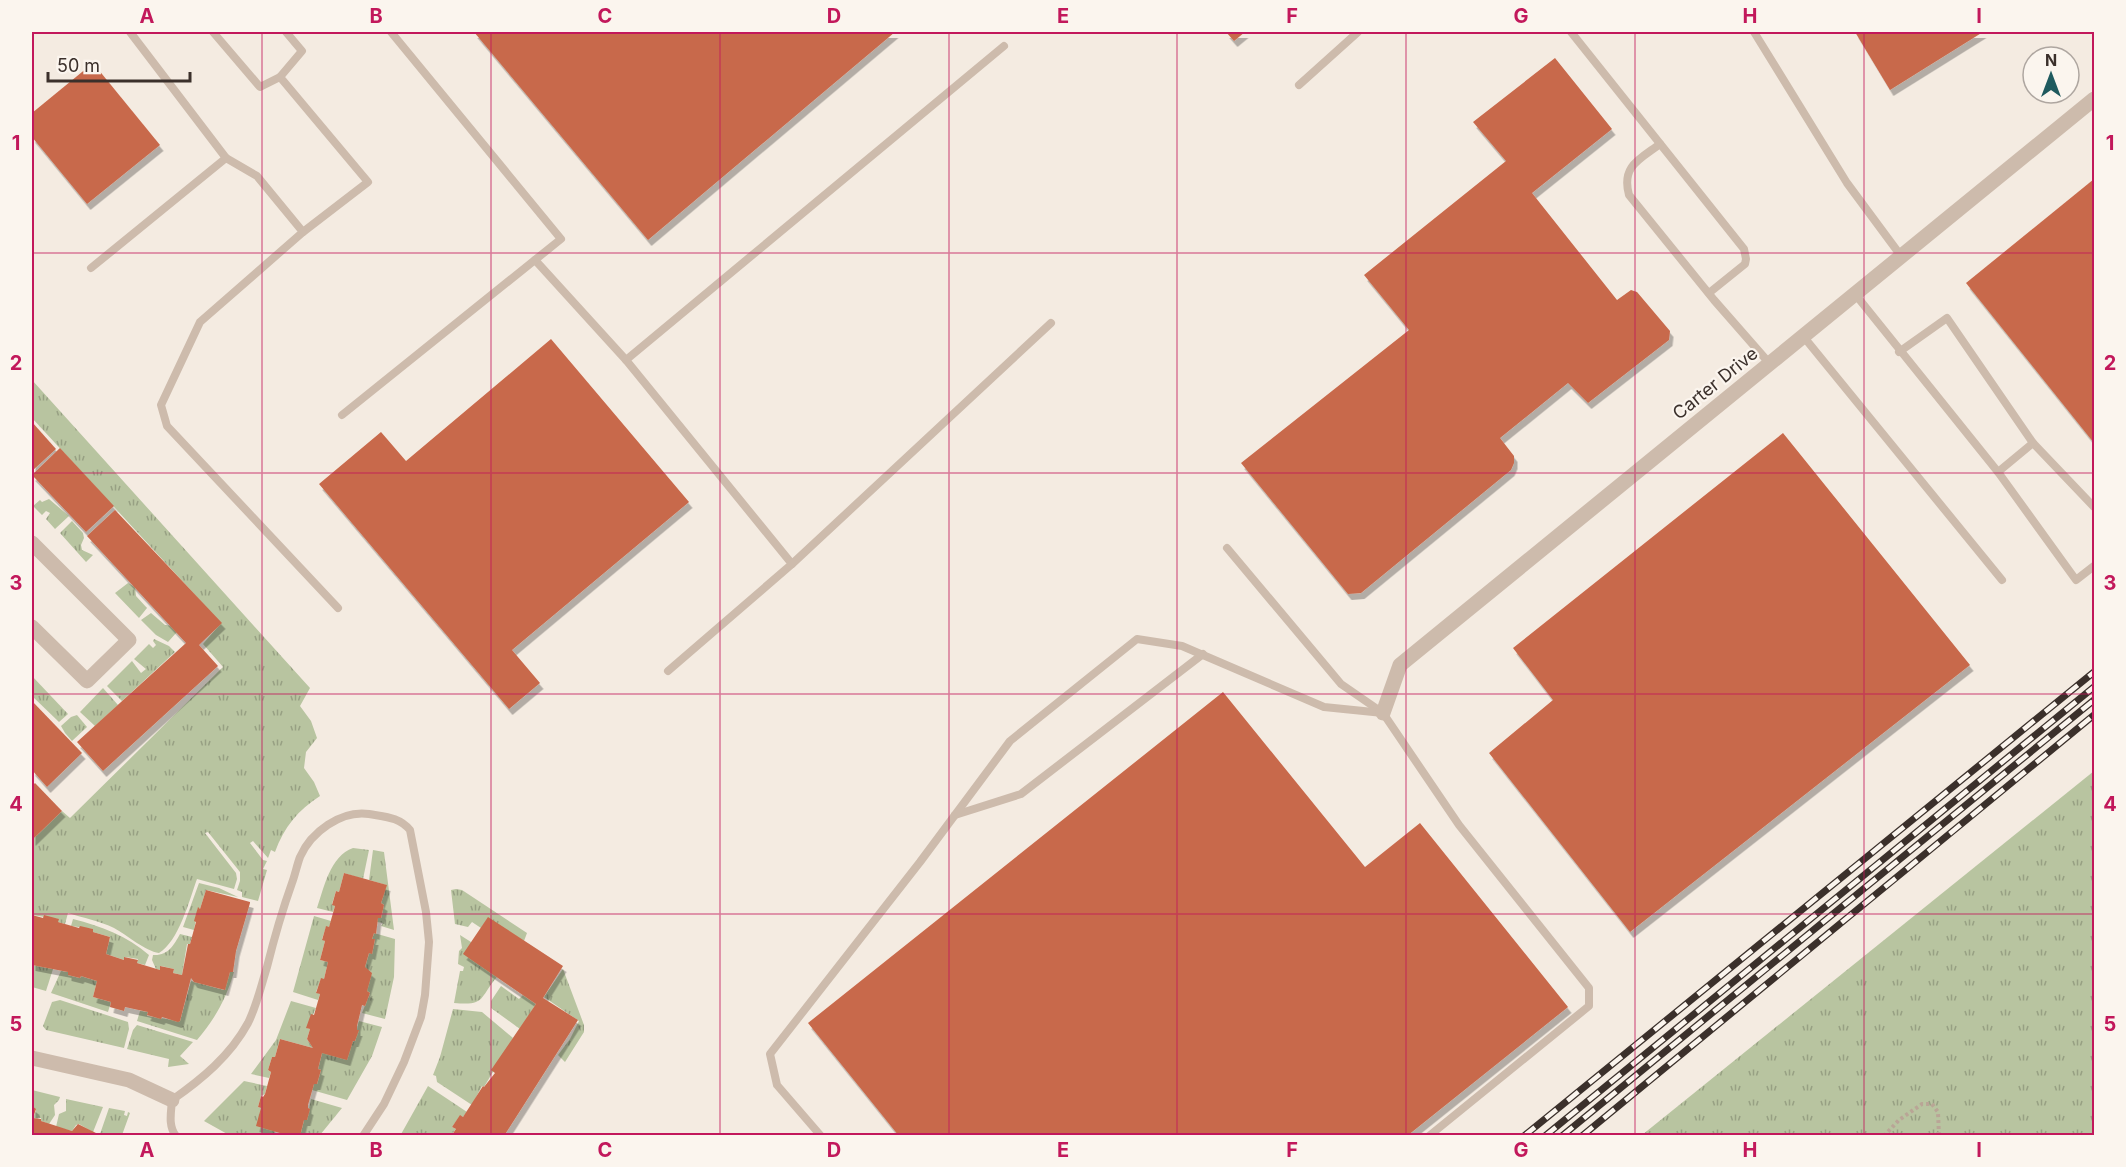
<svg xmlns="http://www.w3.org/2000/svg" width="2126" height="1167" font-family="Inter,sans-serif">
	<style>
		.grass { fill: url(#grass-tufts) }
		.building { fill: #c8694b; filter: url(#shadow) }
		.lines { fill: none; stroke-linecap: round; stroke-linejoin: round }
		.path { stroke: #b9a596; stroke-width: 4; stroke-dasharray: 3 3; stroke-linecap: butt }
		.service { stroke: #cdbbac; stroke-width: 8 }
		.minor { stroke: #cdbbac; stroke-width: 15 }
		.rail-casing { stroke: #3b302b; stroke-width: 7 }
		.rail { stroke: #fbf5ee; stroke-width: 4.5; stroke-dasharray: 14; stroke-linecap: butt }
		.grid { fill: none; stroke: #c2185b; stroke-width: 1.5; stroke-opacity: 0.55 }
		.labels { text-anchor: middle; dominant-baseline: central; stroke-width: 4.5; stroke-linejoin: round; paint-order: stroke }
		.street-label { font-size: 18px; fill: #3b302b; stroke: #fbf5ee }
		.neatline { fill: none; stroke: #c2185b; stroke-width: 2 }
		.grid-label { font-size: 20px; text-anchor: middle; font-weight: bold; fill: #c2185b }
	</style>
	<defs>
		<pattern id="grass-tufts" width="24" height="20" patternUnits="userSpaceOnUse" patternTransform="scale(1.5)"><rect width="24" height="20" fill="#b8c4a0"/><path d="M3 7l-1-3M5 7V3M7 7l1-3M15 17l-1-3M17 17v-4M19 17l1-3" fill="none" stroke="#97a083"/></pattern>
		<filter id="shadow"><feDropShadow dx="3.5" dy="6" stdDeviation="0" flood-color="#0004"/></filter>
	</defs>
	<rect width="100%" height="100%" fill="#f4ebe1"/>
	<!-- grass -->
	<g class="grass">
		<path d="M 32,380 L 310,688 L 300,706 L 311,721 L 317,738 L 306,752 L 304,768 L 314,782 L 320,796 C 298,810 284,827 275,852 L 271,850 L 268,858 L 253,841 L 250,843 L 263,860 L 267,861 L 263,869 L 267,870 L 258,901 L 242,897 L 242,892 L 237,890 L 240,881 L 240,872 L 208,832 L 205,833 L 236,873 L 237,879 L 234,889 L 197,879 C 189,901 179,941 159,953 C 145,951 127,935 114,928 C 100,921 83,918 68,913 L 65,924 L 58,922 L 58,919 L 32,915 L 32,840 L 62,811 L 70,818 L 223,667 L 203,644 L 221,623 L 32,418 Z"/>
		<polygon points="49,499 69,516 55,529 46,519 50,513 46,511 42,515 33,506 40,500 42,502"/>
		<polygon points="72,521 83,533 84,538 81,545 82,550 93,555 86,562 60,533"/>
		<polygon points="128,583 135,587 136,596 147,608 139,618 115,593"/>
		<polygon points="151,613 165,625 173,626 177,632 168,642 156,635 141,620"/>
		<polygon points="154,639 169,646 175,652 122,701 107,686 132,661 141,673 146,669 134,659 149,644 153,648 156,645 153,641"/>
		<polygon points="32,676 68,714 59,722 32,696"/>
		<polygon points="103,688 118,705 95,726 80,712"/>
		<polygon points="77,715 87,727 72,741 65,733 61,726 71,717"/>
		<polygon points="2094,771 2094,1135 1642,1135"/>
		<path d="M 353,848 L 369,850 L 363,879 L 344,873 L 339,892 L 336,891 L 332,904 L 335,906 L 333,912 L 317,908 C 324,888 330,856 353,848 Z"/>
		<polygon points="373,850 384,852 394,930 381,926 383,923 377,922 378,918 381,918 384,905 381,903 386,885 369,880"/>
		<polygon points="199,883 219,888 238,897 206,890 200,909 198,908 194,930 183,927"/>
		<polygon points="456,889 462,890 527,933 524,941 488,918 481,928 472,922 468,927 455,924 451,890"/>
		<polygon points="314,916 331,921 329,927 326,927 322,939 325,941 320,960 328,962 324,979 321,979 316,992 320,994 318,1000 293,992"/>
		<path d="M 73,919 C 101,926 127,936 149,955 L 145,965 L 137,963 L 138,959 L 125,957 L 124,960 L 106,954 L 110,937 L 93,932 L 93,929 L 71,926 Z"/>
		<polygon points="374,933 395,939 394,977 385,1019 362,1013 370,993 367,991 365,967 369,953 372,953 375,939 372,939"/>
		<path d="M 180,934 L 192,937 L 190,944 L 187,944 L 182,975 L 173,973 L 174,969 L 161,966 L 160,970 L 156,969 L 152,960 L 153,955 C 168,956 174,945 180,934 Z"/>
		<path d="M 460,935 L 471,942 L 497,977 C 479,998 486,1006 454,1003 L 460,971 L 463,971 L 464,967 L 458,964 L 459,951 L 462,948 Z"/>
		<polygon points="32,965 53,969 46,991 32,987"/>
		<polygon points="563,969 584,1025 584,1032 565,1062 558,1055 570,1039 579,1021 544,997"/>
		<polygon points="61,971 68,972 68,975 80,978 81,976 97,981 93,997 111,1002 108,1012 51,993"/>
		<path d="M 230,972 L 234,972 C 226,999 215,1019 197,1040 L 137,1021 L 140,1011 L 148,1012 L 147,1016 L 180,1021 L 191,981 L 224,990 Z"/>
		<polygon points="501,986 519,999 523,995 536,1004 520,1029 491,1008 491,1001"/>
		<polygon points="60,1000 128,1022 129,1029 124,1048 46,1030 43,1026 52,1002"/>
		<polygon points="291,1001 316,1008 307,1028 310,1029 307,1039 313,1048 280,1039 275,1057 272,1057 268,1070 271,1072 269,1078 251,1074 276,1040"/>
		<polygon points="453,1009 482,1012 513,1038 484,1087 482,1086 472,1105 437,1082 436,1076 433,1075 440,1057"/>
		<path d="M 359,1021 L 382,1027 L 372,1056 L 347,1100 L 312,1090 L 314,1084 L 317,1084 L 321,1070 L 318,1069 L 322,1053 L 355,1041 C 358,1033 356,1029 359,1021 Z"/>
		<polygon points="137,1025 193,1042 180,1056 189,1064 168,1067 169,1059 127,1049 133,1030"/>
		<polygon points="244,1081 267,1086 265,1094 261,1096 258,1107 261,1108 275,1131 274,1135 229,1135 204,1121"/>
		<polygon points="428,1086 467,1112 463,1117 460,1116 452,1127 456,1129 451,1135 400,1136"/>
		<polygon points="32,1090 60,1097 59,1100 54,1105 55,1115 49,1124 41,1121 41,1118 33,1118 36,1110 32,1106"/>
		<polygon points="66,1099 103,1107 93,1132 79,1124 76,1125 72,1131 56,1127 59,1114 66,1111"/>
		<polygon points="311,1099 342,1108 320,1135 300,1136 304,1120 307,1119"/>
		<polygon points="109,1108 125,1111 124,1115 127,1116 128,1112 130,1113 122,1135 100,1134"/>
	</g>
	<!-- building -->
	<g class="building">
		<polygon points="474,32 895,32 648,240"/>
		<polygon points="1226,32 1245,32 1234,41"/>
		<polygon points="1855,32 1983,32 1890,90"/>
		<polygon points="1555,58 1612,129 1532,193 1617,300 1631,290 1637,292 1670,331 1669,340 1588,403 1568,383 1500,438 1514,456 1514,463 1511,470 1361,593 1348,594 1241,463 1409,330 1364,275 1506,161 1473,122"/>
		<polygon points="93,63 160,145 87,204 32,137 32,113"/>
		<polygon points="2094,179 2094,443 1966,283"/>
		<polygon points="551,339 689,502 512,650 540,683 509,709 319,484 381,432 406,461"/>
		<polygon points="32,422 56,449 32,471"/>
		<polygon points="1783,433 1970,665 1630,932 1489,753 1553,700 1513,648"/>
		<polygon points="60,448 114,506 86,532 32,475"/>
		<polygon points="115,510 222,623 199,645 218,666 103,771 77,742 186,643 87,536"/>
		<polygon points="1223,692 1365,867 1420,823 1568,1007 1407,1136 899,1136 808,1023"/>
		<polygon points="32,701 82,753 47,787 32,770"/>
		<polygon points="35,783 62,811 32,840 32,786"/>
		<polygon points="344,873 387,885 381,903 384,905 381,918 378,918 376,934 374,933 372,939 375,939 372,954 369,953 365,967 372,973 367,991 370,993 365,1006 362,1005 357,1026 357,1030 359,1030 355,1041 353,1041 347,1060 322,1053 318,1069 321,1070 317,1084 314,1084 308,1105 308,1108 310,1109 307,1120 304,1120 300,1136 290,1136 256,1126 261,1108 258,1107 261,1096 263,1097 265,1094 271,1072 268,1070 272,1057 275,1057 280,1039 313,1048 307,1039 310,1029 306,1028 311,1014 314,1015 320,994 316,993 321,978 324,979 328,962 320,960 325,941 322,940 326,926 329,927 335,906 332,905 336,891 339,892"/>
		<polygon points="206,890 250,902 250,903 236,951 233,972 230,972 225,990 194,982 191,978 180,1021 178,1022 162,1017 161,1019 147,1015 148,1012 125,1007 124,1011 110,1007 111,1002 93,997 97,981 81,976 80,978 68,975 68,972 32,965 32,915 43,918 44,915 59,919 58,922 79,928 80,926 93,929 93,932 110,937 106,954 124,960 124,957 138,960 137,963 160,970 160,966 174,969 173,973 182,975 188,944 190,944 196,922 194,921 198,907 200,909"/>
		<polygon points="488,917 563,966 543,998 578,1020 504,1136 451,1136 456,1129 452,1127 460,1115 463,1117 483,1086 484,1087 495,1073 491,1070 536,1004 463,954"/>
		<polygon points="32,1106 36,1109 33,1118 41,1119 41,1121 72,1131 78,1124 102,1136 32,1136"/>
	</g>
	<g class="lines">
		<!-- path -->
		<polyline class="path" points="1884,1136 1899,1120 1922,1104 1932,1104 1938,1112 1939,1136"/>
		<!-- service -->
		<g class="service">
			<polyline points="213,32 260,87 280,77"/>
			<polyline points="286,32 302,51 280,77 368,182 303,232"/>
			<polyline points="1571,32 1744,249 1746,259 1745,264 1709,293"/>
			<polyline points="1754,32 1847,183 1901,256"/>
			<polyline points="1299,85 1358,32"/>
			<path d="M 1660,144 C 1640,159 1621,166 1629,195 L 1714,300 L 1770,364"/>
			<polyline points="226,158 257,176 303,232 200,322 161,405 167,426 338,608"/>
			<polyline points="535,260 626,360 1004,46"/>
			<polyline points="91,268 226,158 130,32"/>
			<polyline points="1855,294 1998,472 2076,580 2094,566"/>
			<polyline points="1803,336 2002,580"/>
			<polyline points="1899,352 1947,318 2033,443"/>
			<polyline points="626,360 792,564 668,671"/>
			<polyline points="342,415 561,239 391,32"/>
			<polyline points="1998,472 2033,443 2094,507"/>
			<polyline points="1227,548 1341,684 1383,713 1459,825 1589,988 1589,1006 1429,1136"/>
			<polyline points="792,564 1051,323"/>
			<polyline points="955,815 1021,794 1203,654"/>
			<path d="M 176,1136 C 168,1126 171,1113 172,1100 C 202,1079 230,1056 248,1023 C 257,1005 261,986 267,967 C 274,939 282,911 292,883 C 295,875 297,865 300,857 C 311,832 341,810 369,814 C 386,817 399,817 410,830 L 426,912 L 429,942 L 425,995 L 421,1017 L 404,1062 L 384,1104 L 363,1136"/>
			<polyline points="821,1136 777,1085 770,1054 920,862 1010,741 1137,639 1182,646 1324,707 1383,713"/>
		</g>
		<!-- minor -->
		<g class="minor">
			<polyline points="32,543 129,640 87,681 32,627"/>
			<polyline points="1383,713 1400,665 2094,99"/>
			<polyline points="32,1058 129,1080 172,1100"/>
		</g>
		<defs>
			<g id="rail">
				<polyline points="1524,1136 2094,672"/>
				<polyline points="1545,1136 2094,687"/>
				<polyline points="1562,1136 2094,700"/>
				<polyline points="1582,1136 2094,715"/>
			</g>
		</defs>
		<!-- rail casing -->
		<use href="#rail" class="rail-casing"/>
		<!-- rail -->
		<use href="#rail" class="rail"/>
	</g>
	<!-- grid -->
	<path class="grid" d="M 262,32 L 262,1136M 491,32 L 491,1136M 720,32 L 720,1136M 949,32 L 949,1136M 1177,32 L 1177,1136M 1406,32 L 1406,1136M 1635,32 L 1635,1136M 1864,32 L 1864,1136M 32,253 L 2094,253M 32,473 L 2094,473M 32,694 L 2094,694M 32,914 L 2094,914"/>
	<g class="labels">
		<!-- street labels -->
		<g class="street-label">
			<text transform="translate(1715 383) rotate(-39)">Carter Drive</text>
		</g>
	</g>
	<!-- border -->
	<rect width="2126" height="1167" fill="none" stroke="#fbf5ee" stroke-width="66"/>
	<!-- north arrow -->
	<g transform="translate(2051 75)"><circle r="28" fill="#fbf5ee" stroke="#aea6a0" stroke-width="1.5"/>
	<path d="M0-4.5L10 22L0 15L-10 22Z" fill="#1f5a5e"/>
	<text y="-9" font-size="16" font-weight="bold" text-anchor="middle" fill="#3b302b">N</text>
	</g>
	<!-- scale -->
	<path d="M48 72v9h142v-9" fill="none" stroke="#3b302b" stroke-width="3"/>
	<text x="57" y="72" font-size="18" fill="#3b302b" stroke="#fbf5ee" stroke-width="4.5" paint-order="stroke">50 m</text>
	<rect x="33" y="33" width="2060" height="1101" class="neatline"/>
	<g class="grid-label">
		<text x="147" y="23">A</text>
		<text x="376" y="23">B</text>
		<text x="605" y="23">C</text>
		<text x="834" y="23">D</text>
		<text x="1063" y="23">E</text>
		<text x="1292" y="23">F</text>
		<text x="1521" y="23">G</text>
		<text x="1750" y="23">H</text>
		<text x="1979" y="23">I</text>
		<text x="16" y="150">1</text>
		<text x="2110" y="150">1</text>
		<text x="16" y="370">2</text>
		<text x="2110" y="370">2</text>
		<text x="16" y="590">3</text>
		<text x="2110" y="590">3</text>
		<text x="16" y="811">4</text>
		<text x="2110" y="811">4</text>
		<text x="16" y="1031">5</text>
		<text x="2110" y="1031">5</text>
		<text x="147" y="1157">A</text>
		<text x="376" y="1157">B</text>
		<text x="605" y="1157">C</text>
		<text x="834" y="1157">D</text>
		<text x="1063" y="1157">E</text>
		<text x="1292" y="1157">F</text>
		<text x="1521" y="1157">G</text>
		<text x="1750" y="1157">H</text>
		<text x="1979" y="1157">I</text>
	</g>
</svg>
